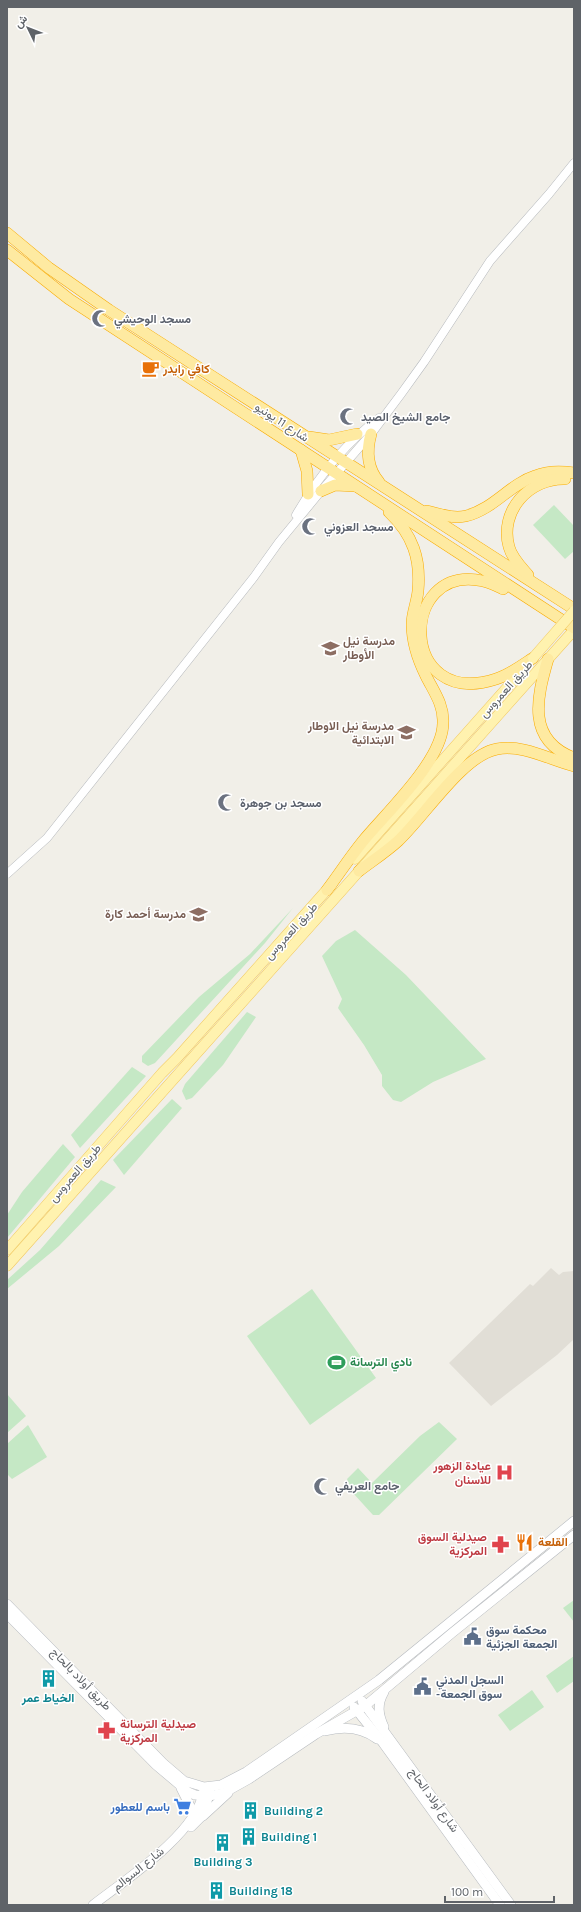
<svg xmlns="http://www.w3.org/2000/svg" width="581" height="1912" font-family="Karla,Vazirmatn,sans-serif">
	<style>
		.education { fill: #e1ded6 }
		.green { fill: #c5e8c5 }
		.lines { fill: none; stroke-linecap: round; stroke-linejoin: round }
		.tertiary-casing { stroke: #b5b8bc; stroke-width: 9 }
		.secondary-casing { stroke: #b6babf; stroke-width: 10 }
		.primary-casing { stroke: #f2c960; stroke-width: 11 }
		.trunk-casing { stroke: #f9ab00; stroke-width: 12 }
		.tertiary { stroke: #fff; stroke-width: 8 }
		.secondary { stroke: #fff; stroke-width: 9 }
		.primary { stroke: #fff2af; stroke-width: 10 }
		.trunk { stroke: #feeaa1; stroke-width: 11 }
		.primary-bridge-casing { stroke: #f2c960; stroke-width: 11; stroke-linecap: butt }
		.primary-bridge { stroke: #fff2af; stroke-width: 10 }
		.labels { text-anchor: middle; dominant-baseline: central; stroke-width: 3; stroke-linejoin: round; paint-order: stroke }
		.worship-label { font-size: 12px; font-weight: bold; fill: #5b616d; stroke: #fff; text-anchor: start }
		.food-label { font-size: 12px; font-weight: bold; fill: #c56008; stroke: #fff; text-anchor: start }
		.street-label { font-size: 12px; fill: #5f6368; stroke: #fff }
		.education-label { font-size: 12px; font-weight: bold; fill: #785e54; stroke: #fff; text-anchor: end }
		.leisure-label { font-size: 12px; font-weight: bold; fill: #27864d; stroke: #fff; text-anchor: start }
		.health-label { font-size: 12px; font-weight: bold; fill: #be3a42; stroke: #fff; text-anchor: end }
		.service-label { font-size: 12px; font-weight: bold; fill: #4e5e75; stroke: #fff; text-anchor: start }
		.culture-label { font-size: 12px; font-weight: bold; fill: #0d838f; stroke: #fff; text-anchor: start }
		.shop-label { font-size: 12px; font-weight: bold; fill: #366cbe; stroke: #fff; text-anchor: end }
	</style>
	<rect width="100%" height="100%" fill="#f1efe8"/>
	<!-- education -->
	<polygon class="education" points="551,1268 559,1275 563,1272 574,1271 574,1339 557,1355 491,1406 449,1363 530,1284 533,1286"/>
	<!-- green -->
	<g class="green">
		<polygon points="554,505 574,526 574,551 565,559 533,525"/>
		<polygon points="293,908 265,943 155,1063 148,1066 142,1062 142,1056 199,997 250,954"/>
		<polygon points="355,930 406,975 486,1059 433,1082 401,1102 393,1100 382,1086 382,1075 364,1045 338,1008 342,999 322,956 336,941"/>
		<polygon points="247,1012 256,1017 223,1065 192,1098 186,1100 182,1091 185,1084"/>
		<polygon points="132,1067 146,1076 80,1148 71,1135"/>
		<polygon points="172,1099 182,1108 124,1175 113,1160"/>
		<polygon points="63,1144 75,1157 7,1238 7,1215 22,1192"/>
		<polygon points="101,1180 116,1187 59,1246 7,1289 7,1280 40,1250"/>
		<polygon points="312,1289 376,1378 310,1425 247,1336"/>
		<polygon points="7,1394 26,1416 7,1433"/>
		<polygon points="439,1422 457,1439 379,1515 373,1515 353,1493 347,1479 358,1468 372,1483 420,1436"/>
		<polygon points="28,1425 47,1457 12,1479 7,1474 7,1444"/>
		<polygon points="574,1600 574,1622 563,1608"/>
		<polygon points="574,1656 574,1681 557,1693 546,1676"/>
		<polygon points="532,1690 544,1707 510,1731 498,1715"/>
	</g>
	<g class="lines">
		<defs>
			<g id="tertiary">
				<path d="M 296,515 C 318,477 344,444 379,418"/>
				<polyline points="7,874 47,838 254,577 279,542 321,491 371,434 401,394 424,362 490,261 549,194 574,163"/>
			</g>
			<g id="secondary">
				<polyline points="7,1604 163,1763 184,1781 204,1787 221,1785 246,1772 379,1680 574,1521"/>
				<polyline points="7,1614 156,1765 188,1792 195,1795 209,1796 224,1793 249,1779 316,1734 365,1706 452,1633 574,1535"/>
				<path d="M 384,1692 C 377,1704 378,1714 384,1727"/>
				<polyline points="362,1701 511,1905"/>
				<polyline points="354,1707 383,1743 500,1905"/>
				<path d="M 325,1731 C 344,1726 361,1727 377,1739"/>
				<polyline points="181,1788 190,1806 193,1818"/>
				<polyline points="203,1816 228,1793"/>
				<polyline points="191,1827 202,1816 210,1792"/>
				<path d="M 93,1905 C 125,1880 196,1834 203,1793"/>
			</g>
			<g id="primary">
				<polyline points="355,859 528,664"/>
				<polyline points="7,1250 162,1073 177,1058 332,884"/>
				<polyline points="7,1266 574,630"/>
			</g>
			<g id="trunk">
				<polyline points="7,233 49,268 109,310 574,609"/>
				<polyline points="7,250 69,299 574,628"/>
				<path d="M 371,434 C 366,452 367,468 379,482"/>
				<polyline points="309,437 329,440 357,434"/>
				<polyline points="301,450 307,471 308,494"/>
				<polyline points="321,491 335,485 355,486"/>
				<path d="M 427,511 C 440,514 453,519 466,516 C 494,509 510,484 535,476 C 547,471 561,471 574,473"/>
				<path d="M 528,575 C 521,567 512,558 509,547 C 499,511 529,478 565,479"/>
				<path d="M 503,589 C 497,586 490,582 483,581 C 398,562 398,711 496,679 C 509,675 521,666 533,658"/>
				<path d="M 548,659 C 537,697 526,740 574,758"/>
				<path d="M 359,871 C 372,861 386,852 398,841 C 424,817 463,755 497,749 C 523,744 550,760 574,766"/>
				<path d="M 327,890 C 339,874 350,857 363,841 C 386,813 443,760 443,723 C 444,705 434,692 426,676 C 418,660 412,642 412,624 C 412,613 417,602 418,591 C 421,559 413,535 389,512"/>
			</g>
		</defs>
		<!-- tertiary casing -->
		<use href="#tertiary" class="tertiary-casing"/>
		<!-- secondary casing -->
		<use href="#secondary" class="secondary-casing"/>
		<!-- primary casing -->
		<use href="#primary" class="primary-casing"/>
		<!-- trunk casing -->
		<use href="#trunk" class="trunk-casing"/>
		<!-- tertiary -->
		<use href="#tertiary" class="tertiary"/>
		<!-- secondary -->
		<use href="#secondary" class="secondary"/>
		<!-- primary -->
		<use href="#primary" class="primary"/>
		<!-- trunk -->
		<use href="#trunk" class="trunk"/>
		<defs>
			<polyline id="primary-bridge" points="533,658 574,611"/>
		</defs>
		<!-- primary-bridge casing -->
		<use href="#primary-bridge" class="primary-bridge-casing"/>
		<!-- primary-bridge -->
		<use href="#primary-bridge" class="primary-bridge"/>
	</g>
	<!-- icons -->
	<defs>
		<symbol id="mosque-bare" viewBox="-9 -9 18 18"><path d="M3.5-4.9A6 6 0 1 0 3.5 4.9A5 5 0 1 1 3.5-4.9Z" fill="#6b7280" stroke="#fff" stroke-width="2.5" paint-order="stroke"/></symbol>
		<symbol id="cafe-bare" viewBox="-9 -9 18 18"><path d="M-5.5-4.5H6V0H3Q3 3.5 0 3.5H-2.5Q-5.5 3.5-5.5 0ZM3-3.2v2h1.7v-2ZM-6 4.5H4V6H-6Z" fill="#e8710a" stroke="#fff" stroke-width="2.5" paint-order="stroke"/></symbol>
		<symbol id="school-bare" viewBox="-9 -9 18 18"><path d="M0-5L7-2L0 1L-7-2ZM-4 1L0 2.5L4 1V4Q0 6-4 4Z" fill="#8d6e63" stroke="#fff" stroke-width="2.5" paint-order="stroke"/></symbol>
		<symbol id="stadium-bare" viewBox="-9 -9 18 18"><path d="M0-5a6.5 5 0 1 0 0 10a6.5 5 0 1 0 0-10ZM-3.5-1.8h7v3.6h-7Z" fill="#2e9e5b" stroke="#fff" stroke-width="2.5" paint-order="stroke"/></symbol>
		<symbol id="hospital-bare" viewBox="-9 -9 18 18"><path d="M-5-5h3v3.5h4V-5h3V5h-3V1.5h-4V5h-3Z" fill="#e0444e" stroke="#fff" stroke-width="2.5" paint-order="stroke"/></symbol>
		<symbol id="restaurant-bare" viewBox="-9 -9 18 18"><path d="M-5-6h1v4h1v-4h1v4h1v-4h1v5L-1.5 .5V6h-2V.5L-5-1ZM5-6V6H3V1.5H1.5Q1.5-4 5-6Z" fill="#e8710a" stroke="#fff" stroke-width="2.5" paint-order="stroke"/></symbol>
		<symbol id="pharmacy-bare" viewBox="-9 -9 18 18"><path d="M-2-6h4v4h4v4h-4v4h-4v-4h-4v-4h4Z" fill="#e0444e" stroke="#fff" stroke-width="2.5" paint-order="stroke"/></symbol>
		<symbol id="civic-bare" viewBox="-9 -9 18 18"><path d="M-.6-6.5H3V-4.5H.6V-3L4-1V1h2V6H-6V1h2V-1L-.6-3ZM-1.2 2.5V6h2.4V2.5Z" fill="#5c6f8a" stroke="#fff" stroke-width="2.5" paint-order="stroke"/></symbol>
		<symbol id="building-bare" viewBox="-9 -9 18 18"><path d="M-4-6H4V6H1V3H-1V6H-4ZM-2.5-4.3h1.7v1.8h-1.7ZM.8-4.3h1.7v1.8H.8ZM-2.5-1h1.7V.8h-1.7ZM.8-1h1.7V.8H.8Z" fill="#0f9aa8" stroke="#fff" stroke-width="2.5" paint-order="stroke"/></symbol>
		<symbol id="supermarket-bare" viewBox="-9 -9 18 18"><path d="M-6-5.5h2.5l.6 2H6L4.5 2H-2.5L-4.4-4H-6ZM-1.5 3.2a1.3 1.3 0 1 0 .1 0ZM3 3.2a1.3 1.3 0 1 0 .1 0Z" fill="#3f7fe0" stroke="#fff" stroke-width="2.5" paint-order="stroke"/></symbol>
	</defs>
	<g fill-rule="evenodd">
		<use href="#mosque-bare" x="88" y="306" width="25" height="25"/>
		<use href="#cafe-bare" x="138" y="356" width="25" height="25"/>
		<use href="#mosque-bare" x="336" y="404" width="25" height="25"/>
		<use href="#mosque-bare" x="298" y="514" width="25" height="25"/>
		<use href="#school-bare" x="318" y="636" width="25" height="25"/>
		<use href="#school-bare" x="394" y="720" width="25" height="25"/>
		<use href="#mosque-bare" x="214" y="790" width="25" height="25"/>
		<use href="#school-bare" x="186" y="902" width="25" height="25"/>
		<use href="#stadium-bare" x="324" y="1350" width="25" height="25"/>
		<use href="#hospital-bare" x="492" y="1460" width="25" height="25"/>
		<use href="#mosque-bare" x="310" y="1474" width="25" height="25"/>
		<use href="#restaurant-bare" x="512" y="1530" width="25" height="25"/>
		<use href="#pharmacy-bare" x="488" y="1532" width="25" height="25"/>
		<use href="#civic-bare" x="460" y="1624" width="25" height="25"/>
		<use href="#building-bare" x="36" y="1666" width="25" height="25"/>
		<use href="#civic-bare" x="410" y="1674" width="25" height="25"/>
		<use href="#pharmacy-bare" x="94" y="1718" width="25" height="25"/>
		<use href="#supermarket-bare" x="170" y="1794" width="25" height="25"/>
		<use href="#building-bare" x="238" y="1798" width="25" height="25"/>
		<use href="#building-bare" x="236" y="1824" width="25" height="25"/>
		<use href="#building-bare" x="210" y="1830" width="25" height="25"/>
		<use href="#building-bare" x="204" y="1878" width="25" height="25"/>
	</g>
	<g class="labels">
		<!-- worship labels -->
		<g class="worship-label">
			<text x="114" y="319">مسجد الوحيشي</text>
			<text x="361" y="417">جامع الشيخ الصيد</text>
			<text x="324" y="527">مسجد العزوني</text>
			<text x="240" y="803">مسجد بن جوهرة</text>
			<text x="335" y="1486">جامع العريفي</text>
		</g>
		<!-- food labels -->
		<g class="food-label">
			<text x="163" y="369">كافي رايدر</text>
			<text x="538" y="1542">القلعة</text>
		</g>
		<!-- street labels -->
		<g class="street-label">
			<text transform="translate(282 422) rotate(33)">شارع 11 يونيو</text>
			<text transform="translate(506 689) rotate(-48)">طريق العمروس</text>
			<text transform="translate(291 931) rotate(-48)">طريق العمروس</text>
			<text transform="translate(75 1173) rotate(-49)">طريق العمروس</text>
			<text transform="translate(81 1679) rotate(46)">طريق أولاد بالحاج</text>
			<text transform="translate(434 1800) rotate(54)">شارع أولاد الحاج</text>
			<text transform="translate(138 1869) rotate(-39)">شارع السوالم</text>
		</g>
		<!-- education labels -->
		<g class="education-label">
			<text x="343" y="641" text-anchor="start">مدرسة نيل<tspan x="343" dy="14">الأوطار</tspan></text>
			<text x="394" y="726">مدرسة نيل الاوطار<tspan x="394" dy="14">الابتدائية</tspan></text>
			<text x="186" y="914">مدرسة أحمد كارة</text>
		</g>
		<!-- leisure labels -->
		<g class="leisure-label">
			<text x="350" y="1362">نادي الترسانة</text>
		</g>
		<!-- health labels -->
		<g class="health-label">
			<text x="491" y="1466">عيادة الزهور<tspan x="491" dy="14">للاسنان</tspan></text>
			<text x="487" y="1537">صيدلية السوق<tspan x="487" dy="14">المركزية</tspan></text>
			<text x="120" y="1724" text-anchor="start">صيدلية الترسانة<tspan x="120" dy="14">المركزية</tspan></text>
		</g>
		<!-- service labels -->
		<g class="service-label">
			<text x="486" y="1630">محكمة سوق<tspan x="486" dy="14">الجمعة الجزئية</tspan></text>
			<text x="436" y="1680">السجل المدني<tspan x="436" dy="14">-سوق الجمعة</tspan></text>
		</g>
		<!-- culture labels -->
		<g class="culture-label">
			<text x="48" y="1698" text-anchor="middle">الخياط عمر</text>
			<text x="264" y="1811">Building 2</text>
			<text x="261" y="1837">Building 1</text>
			<text x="223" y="1862" text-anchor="middle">Building 3</text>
			<text x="229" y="1891">Building 18</text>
		</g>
		<!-- shop labels -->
		<g class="shop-label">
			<text x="170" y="1807">باسم للعطور</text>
		</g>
	</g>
	<!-- border -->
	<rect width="581" height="1912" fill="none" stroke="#5f6368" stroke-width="16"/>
	<!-- north arrow -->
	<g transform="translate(28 28) rotate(313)" stroke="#ffffff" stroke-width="3" paint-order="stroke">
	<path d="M0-3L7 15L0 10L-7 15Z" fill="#5f6368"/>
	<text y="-6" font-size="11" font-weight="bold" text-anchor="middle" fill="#5f6368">ش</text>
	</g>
	<!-- scale -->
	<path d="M445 1896v6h109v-6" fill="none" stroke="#5f6368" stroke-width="2"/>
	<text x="451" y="1896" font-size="12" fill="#5f6368" stroke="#ffffff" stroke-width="3" paint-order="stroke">100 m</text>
</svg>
